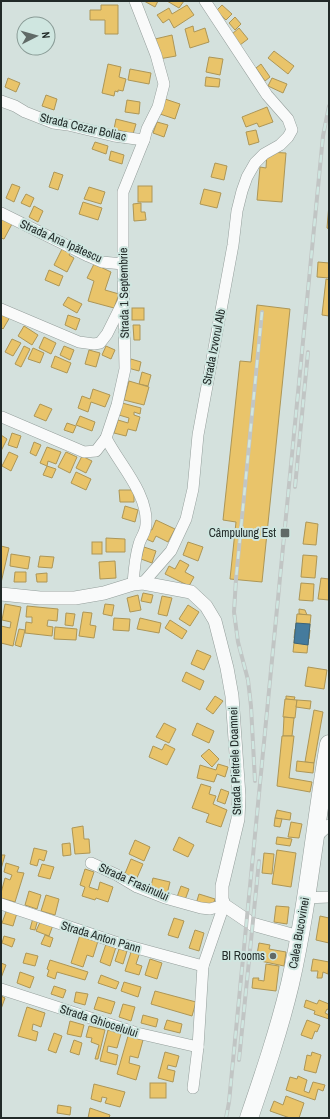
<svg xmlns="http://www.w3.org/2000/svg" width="330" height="1119" font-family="'Archivo Narrow',sans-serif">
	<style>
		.homes { fill: #e9c46a; stroke: #ad9656 }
		.public { fill: #457b9d; stroke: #3a637a }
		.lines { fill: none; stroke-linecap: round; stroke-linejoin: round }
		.minor-casing { stroke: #949e9b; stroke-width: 12 }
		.tertiary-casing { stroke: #949e9b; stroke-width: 14 }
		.trunk-casing { stroke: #949e9b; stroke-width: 19 }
		.minor { stroke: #f9fafa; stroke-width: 11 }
		.tertiary { stroke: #f9fafa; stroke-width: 13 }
		.trunk { stroke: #f9fafa; stroke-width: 18 }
		.rail-casing { stroke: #c1c5c4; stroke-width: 4 }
		.rail { stroke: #cfe6e0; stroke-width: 2.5; stroke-dasharray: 8; stroke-linecap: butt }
		.poi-dot { fill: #606a67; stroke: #cfe6e0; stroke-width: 1.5 }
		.labels { text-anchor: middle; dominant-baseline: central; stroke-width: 4; stroke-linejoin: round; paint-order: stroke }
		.street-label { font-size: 12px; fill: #212a28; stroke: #cfe6e0 }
		.poi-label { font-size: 12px; fill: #212a28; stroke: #cfe6e0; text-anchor: end }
	</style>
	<rect width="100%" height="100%" fill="#d4e1dd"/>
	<!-- homes -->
	<g class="homes">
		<polygon points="144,1 158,1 155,7"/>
		<polygon points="167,1 184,1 179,8"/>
		<polygon points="101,5 118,5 118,34 105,34 105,20 90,20 90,10 101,10"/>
		<polygon points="187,5 194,15 174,28 169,19 163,23 157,15 169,8 172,14"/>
		<polygon points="222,5 232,14 226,20 216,11"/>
		<polygon points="235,17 241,24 235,30 229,23"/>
		<polygon points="193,26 194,32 205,28 209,42 190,48 185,29"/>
		<polygon points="239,28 248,39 240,45 232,34"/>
		<polygon points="172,35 176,56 159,59 155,39"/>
		<polygon points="274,51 294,66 288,74 268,58"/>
		<polygon points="209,57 223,59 220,75 206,72"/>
		<polygon points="108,64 121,67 119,77 126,79 123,91 118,90 118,92 115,91 114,96 102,93"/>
		<polygon points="261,64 270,77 265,81 256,68"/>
		<polygon points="130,69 151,73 149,84 128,80"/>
		<polygon points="206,77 220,79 219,87 205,86"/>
		<polygon points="8,78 20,83 16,92 5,87"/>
		<polygon points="272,78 287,84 283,93 268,86"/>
		<polygon points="46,95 57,99 54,110 42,106"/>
		<polygon points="165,99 180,104 175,119 160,114"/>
		<polygon points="127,100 140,102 139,114 125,112"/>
		<polygon points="267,107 273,122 259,127 257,123 246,127 242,117"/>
		<polygon points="116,119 136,124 133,134 114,129"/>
		<polygon points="157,122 168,125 164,137 153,133"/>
		<polygon points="256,130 259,142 249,145 246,132"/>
		<polygon points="95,142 108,146 106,154 92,149"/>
		<polygon points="111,151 124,155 122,164 109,160"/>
		<polygon points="267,152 286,153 282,202 257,200 260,167 266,168"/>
		<polygon points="215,163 227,166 224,180 211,177"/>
		<polygon points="54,172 63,175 58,190 49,187"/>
		<polygon points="12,184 20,187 14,202 6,198"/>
		<rect x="138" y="186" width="14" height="16"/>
		<polygon points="89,187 105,192 101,204 84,199"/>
		<polygon points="204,189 221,193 217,208 200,204"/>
		<polygon points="26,194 34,198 30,207 21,203"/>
		<polygon points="83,202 102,208 98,220 79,214"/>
		<polygon points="141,203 141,212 145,212 146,220 134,221 133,204"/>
		<polygon points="329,204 329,229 327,228"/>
		<polygon points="34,206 43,211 38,222 29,217"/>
		<polygon points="1,218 12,224 4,239 1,238"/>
		<polygon points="62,249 70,253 69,255 74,258 67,272 54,265"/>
		<polygon points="318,262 329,263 329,278 317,277"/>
		<polygon points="94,264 111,272 105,290 119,294 114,308 88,301 94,281 87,278"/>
		<polygon points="49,270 63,276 59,286 45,280"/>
		<polygon points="326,279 329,280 329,316 322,315"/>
		<polygon points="68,297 82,304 77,313 63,305"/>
		<polygon points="257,305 290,309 262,582 230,579 236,522 223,520 240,361 251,362"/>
		<rect x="132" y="308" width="12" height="12"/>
		<polygon points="1,312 10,317 3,329 1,327"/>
		<polygon points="68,315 80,319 76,330 65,325"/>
		<polygon points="133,325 140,325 140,340 134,340"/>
		<polygon points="24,326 38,335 32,345 18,336"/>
		<polygon points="44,337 56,343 51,354 39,348"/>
		<polygon points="12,339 21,343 13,356 5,352"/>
		<polygon points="24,346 30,349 21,367 15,364"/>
		<polygon points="64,346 74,350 70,360 60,355"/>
		<polygon points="106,346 115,350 111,359 102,355"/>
		<polygon points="33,348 44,353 40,363 28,359"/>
		<polygon points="89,350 100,353 96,367 85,364"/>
		<polygon points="55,356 71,363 67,373 51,367"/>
		<polygon points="131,359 141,362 139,371 128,368"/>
		<polygon points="142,372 151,375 148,386 139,384"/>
		<polygon points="129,381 149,387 144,405 124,400"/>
		<polygon points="93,389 110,395 105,407 91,402 88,412 78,408 82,396 90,399"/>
		<polygon points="122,403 141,408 140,414 134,412 134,415 140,417 136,431 128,429 126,436 114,433 118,420 128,423 129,418 119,415"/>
		<polygon points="40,404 52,409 46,421 34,416"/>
		<polygon points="80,416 95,422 92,431 76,425"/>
		<polygon points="67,423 76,426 73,433 64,430"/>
		<polygon points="12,433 21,436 17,448 8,445"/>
		<polygon points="1,435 7,439 1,451"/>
		<polygon points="34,442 41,445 36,456 30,453"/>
		<polygon points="47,447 61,452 56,464 48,461 47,466 40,463"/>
		<polygon points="9,452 18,456 11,471 2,466"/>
		<polygon points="66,452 77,457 70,473 58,467"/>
		<polygon points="82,456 92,461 86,473 76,468"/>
		<polygon points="47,466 56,469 52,478 43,475"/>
		<polygon points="76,472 91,479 86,490 71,483"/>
		<polygon points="119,490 134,490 134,502 120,502"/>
		<polygon points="125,506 138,510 135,522 122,518"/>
		<polygon points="156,520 175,529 168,542 156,536 153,542 144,538 148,529 152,530"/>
		<polygon points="306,522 318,524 316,545 303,544"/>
		<polygon points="106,538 125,539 125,552 106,552"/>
		<rect x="92" y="542" width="10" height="12"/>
		<polygon points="188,542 203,547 198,561 183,555"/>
		<polygon points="1,546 9,548 1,583"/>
		<polygon points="144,547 156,551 152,563 141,559"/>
		<polygon points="11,554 30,557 28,569 10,566"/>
		<polygon points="303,555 317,556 315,578 301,577"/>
		<polygon points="40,556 54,557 52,568 38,567"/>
		<polygon points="180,560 189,565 185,572 194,577 189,586 165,574 169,566 175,569"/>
		<polygon points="115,561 116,578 100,579 99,562"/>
		<polygon points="15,572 26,572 26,582 14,582"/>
		<polygon points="47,573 47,582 37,582 36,574"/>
		<polygon points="321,578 329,579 329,600 318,599"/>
		<polygon points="301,583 314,584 313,601 299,600"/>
		<polygon points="143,593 153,595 151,603 141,601"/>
		<polygon points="138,595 141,610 130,612 127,598"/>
		<polygon points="162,596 172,598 167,616 158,614"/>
		<polygon points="5,604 21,607 13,646 1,643 1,626 10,628 11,622 2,620"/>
		<polygon points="105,604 114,605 112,616 103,614"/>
		<polygon points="188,605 199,612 190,626 179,619"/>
		<polygon points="27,606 58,609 57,621 48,620 47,626 53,627 52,636 25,633 26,622 32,623 32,617 26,617"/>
		<polygon points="299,609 305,610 307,615 299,614"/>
		<polygon points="83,612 92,613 90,625 96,626 94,638 79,636"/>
		<polygon points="66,613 75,614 73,626 65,625"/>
		<polygon points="297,614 311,615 307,653 293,652"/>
		<polygon points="114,618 130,619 129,631 113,630"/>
		<polygon points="140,618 161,623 159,633 137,629"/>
		<polygon points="170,620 187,631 182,639 165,628"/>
		<polygon points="55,627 77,629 76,640 54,639"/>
		<polygon points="19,629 25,630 21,647 15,645"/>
		<polygon points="295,629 310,630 309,639 294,638"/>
		<polygon points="197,650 211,656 204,670 191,664"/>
		<polygon points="308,667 327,670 324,689 305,686"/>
		<polygon points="186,672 204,681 200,690 182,681"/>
		<polygon points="215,696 223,701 213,714 206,709"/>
		<polygon points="286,696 295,697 294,700 286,699"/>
		<polygon points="285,699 297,700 295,718 283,717"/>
		<polygon points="297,700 311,701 310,709 296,707"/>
		<polygon points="314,710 323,712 314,763 305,762"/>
		<polygon points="284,717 294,718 292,736 283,736"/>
		<polygon points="164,723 176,729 169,743 156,737"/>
		<polygon points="197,723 214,731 209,743 192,735"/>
		<polygon points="282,736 294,736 289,778 312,782 310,792 277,786"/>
		<polygon points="165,744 175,749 167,765 149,757 153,746 162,750"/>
		<polygon points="209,749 219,759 212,767 201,756"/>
		<polygon points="297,761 314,763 313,773 296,771"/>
		<polygon points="218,764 228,767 225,777 217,774 214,782 197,778 200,765 216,770"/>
		<polygon points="201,784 211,787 209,794 216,796 213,804 227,810 221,827 206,822 209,814 192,808"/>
		<polygon points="221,789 229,792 225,804 217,801"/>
		<polygon points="277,810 291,813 290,820 275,818"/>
		<polygon points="275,818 282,819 280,827 274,826"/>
		<polygon points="291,822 302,824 299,838 288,837"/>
		<polygon points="83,826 84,839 89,839 90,853 75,854 72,828"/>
		<polygon points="179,837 194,845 188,857 173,850"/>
		<polygon points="277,837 292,839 290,846 276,844"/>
		<polygon points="135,840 150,847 144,861 129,854"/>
		<polygon points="70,843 71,855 63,856 62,844"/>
		<polygon points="34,848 47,851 44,861 39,859 37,866 30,864"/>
		<polygon points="277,850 296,853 291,887 272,884"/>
		<polygon points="264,853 274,854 272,874 262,873"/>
		<polygon points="1,855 5,855 1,869"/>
		<polygon points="131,859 143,864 136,880 124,876"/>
		<polygon points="6,863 19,867 17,872 24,873 15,902 1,898 1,893 5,878 10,880 12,875 4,872"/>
		<polygon points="42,864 54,867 50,879 38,876"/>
		<polygon points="85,869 94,872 89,887 98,890 100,882 113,887 108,902 96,898 95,900 82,896 85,887 80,885"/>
		<polygon points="153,878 170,882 167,894 150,890"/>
		<polygon points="181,886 189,889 185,900 177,897"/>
		<polygon points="29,891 41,895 37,909 25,905"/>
		<polygon points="199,894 215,899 212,908 196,904"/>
		<polygon points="46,895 59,899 55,915 41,911"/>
		<polygon points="276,906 289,907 287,924 274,922"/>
		<polygon points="7,909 17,913 13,926 2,923"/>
		<polygon points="320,916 329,918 329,943 316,940"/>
		<polygon points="33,918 38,919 35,930 30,929"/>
		<polygon points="174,918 184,921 178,938 168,935"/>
		<polygon points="41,920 53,925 49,936 36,931"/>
		<polygon points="195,930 204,933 199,951 189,948"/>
		<polygon points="45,935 53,938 50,947 41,944"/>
		<polygon points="80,935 98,941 93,957 87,955 83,967 71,963"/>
		<polygon points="4,936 15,939 12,947 2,943"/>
		<polygon points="259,943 270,945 269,949 286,952 284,966 256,960"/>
		<polygon points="106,944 116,947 110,966 100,962"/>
		<polygon points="119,949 127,951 123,964 115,961"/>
		<polygon points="132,949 140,952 136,964 142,966 139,975 125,971"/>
		<polygon points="26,953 38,956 35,966 23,963"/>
		<polygon points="150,959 162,963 157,979 145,975"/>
		<polygon points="313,959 329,962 328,974 323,972 322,978 317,978 318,971 311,971"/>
		<polygon points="50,960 88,972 85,980 57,972 55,979 47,976 49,970 47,969"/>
		<polygon points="1,963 6,965 1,978"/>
		<polygon points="266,964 279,966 276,991 252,988 253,978 259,978 258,980 264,981"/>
		<polygon points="20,972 34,977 30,988 17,983"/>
		<polygon points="101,975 119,982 116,989 98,983"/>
		<polygon points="124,982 141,987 138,997 121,991"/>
		<polygon points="54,986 66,990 63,998 51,994"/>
		<polygon points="155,991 196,1002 192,1016 151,1004"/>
		<polygon points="76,992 88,994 85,1005 74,1002"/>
		<polygon points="1,996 5,998 1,1009"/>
		<polygon points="98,997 115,1002 111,1014 94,1009"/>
		<polygon points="306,1000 317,1004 319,1000 329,1004 329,1010 327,1009 325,1013 329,1015 329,1019 314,1014 315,1011 304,1007"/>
		<polygon points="123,1004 135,1007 131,1021 119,1017"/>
		<polygon points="27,1007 45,1013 41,1027 33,1024 32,1030 38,1032 36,1041 18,1036"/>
		<polygon points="143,1015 158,1019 156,1027 141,1023"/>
		<polygon points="167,1020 182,1024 180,1033 164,1029"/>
		<polygon points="307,1020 320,1025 317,1032 315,1031 312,1039 301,1035"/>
		<polygon points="70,1021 84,1025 81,1037 67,1034"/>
		<polygon points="89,1026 105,1030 98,1059 95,1059 99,1045 91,1042 92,1038 86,1037"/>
		<polygon points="108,1030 121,1034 117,1048 108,1046 107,1052 118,1055 116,1065 100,1061"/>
		<polygon points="54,1033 62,1036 56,1053 48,1050"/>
		<polygon points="128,1036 143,1040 138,1058 130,1056 129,1063 140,1066 136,1080 117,1074"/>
		<polygon points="74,1040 82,1043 79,1055 70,1052"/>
		<polygon points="165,1052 179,1056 176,1067 168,1065 167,1069 175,1071 173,1082 158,1078"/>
		<polygon points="312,1052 321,1055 316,1073 304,1070 307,1055 311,1056"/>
		<polygon points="298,1076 307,1080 304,1091 309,1093 313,1082 325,1085 323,1091 318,1089 315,1100 286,1090 290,1077 297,1079"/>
		<rect x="150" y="1083" width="16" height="15"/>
		<polygon points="94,1084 125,1092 120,1107 105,1103 107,1098 102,1097 101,1102 91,1099"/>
		<polygon points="286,1096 304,1103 299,1118 290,1118 270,1111 274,1101 283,1105"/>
		<polygon points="58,1105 71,1107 70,1115 57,1113"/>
		<polygon points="90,1108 110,1115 109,1118 88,1118"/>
	</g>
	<!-- public -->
	<polygon class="public" points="296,623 310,624 308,645 294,643"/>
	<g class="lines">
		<defs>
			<g id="minor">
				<polyline points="1,101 15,106 25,112 53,123 68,125 114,136 144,140"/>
				<polyline points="1,213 88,256 102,262 123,264"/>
				<polyline points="1,309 79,342 94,344 100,343 107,334 123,302"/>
				<polyline points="2,417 84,452 96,451 106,438"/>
				<polyline points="143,583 171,551 186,519 193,489 198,435 233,245 237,211 242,191 247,177 255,163 264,154 280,145 288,137 292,130 288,119 267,95 205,1"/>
				<path d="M 133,584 C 134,570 135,557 139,544 C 141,537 146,532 146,524 C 148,493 119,464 106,438 L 117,405 L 125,369 L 123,264 L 123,192 L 144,140 L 147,129 L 158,107 L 164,84 L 156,55 L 135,1"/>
				<polyline points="315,838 329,825"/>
				<polyline points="91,863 117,875 137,887 165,898 201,908 210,909 224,905"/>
				<polyline points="305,898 329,897"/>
				<polyline points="1,904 118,943 203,966"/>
				<polyline points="1,989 137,1033 198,1047"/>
				<polyline points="193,1088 198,1047 203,966 224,905"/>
			</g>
			<polyline id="tertiary" points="1,594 40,598 75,598 104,593 133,584 143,583 191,592 206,606 215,621 227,668 232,696 239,796 238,819 222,886 222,899 224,905 252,924 299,937"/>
			<path id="trunk" d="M 249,1118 C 264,1074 279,1030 290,984 C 308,905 315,824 329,744"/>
		</defs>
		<!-- minor casing -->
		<use href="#minor" class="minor-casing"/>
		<!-- tertiary casing -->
		<use href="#tertiary" class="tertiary-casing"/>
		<!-- trunk casing -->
		<use href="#trunk" class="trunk-casing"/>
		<!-- minor -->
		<use href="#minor" class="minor"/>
		<!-- tertiary -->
		<use href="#tertiary" class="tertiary"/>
		<!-- trunk -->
		<use href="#trunk" class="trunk"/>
		<defs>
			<g id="rail">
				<polyline points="295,487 308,352"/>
				<polyline points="255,781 251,706 248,680 238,642 234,612 236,579 262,312"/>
				<polyline points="239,1060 259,861"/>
				<polyline points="226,1118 229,1102 323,136 329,106"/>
			</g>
		</defs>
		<!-- rail casing -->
		<use href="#rail" class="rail-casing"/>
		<!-- rail -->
		<use href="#rail" class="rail"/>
	</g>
	<!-- markers -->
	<g class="poi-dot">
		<rect x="280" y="528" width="10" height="10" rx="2"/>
		<circle cx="273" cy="956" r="4"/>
	</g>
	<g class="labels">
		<!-- street labels -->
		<g class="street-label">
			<text transform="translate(83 127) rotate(13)">Strada Cezar Boliac</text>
			<text transform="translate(61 241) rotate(24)">Strada Ana Ipătescu</text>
			<text transform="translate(124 293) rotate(-91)">Strada 1 Septembrie</text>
			<text transform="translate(214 347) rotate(-79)">Strada Izvorul Alb</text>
			<text transform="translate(235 761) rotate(-92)">Strada Pietrele Doamnei</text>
			<text transform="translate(134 882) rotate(24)">Strada Frasinului</text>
			<text transform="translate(299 933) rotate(-80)">Calea Bucovinei</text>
			<text transform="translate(101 937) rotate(17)">Strada Anton Pann</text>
			<text transform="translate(99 1021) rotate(18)">Strada Ghiocelului</text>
		</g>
		<!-- poi labels -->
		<g class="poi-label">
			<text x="276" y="533">Câmpulung Est</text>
			<text x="265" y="956">BI Rooms</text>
		</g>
	</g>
	<!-- border -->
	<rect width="330" height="1119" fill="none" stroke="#212a28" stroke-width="4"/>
	<!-- north arrow -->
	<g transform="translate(36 36) rotate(84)"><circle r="19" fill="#cfe6e0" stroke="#899b96"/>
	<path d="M0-3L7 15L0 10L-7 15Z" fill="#606a67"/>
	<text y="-6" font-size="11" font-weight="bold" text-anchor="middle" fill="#212a28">N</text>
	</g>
</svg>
